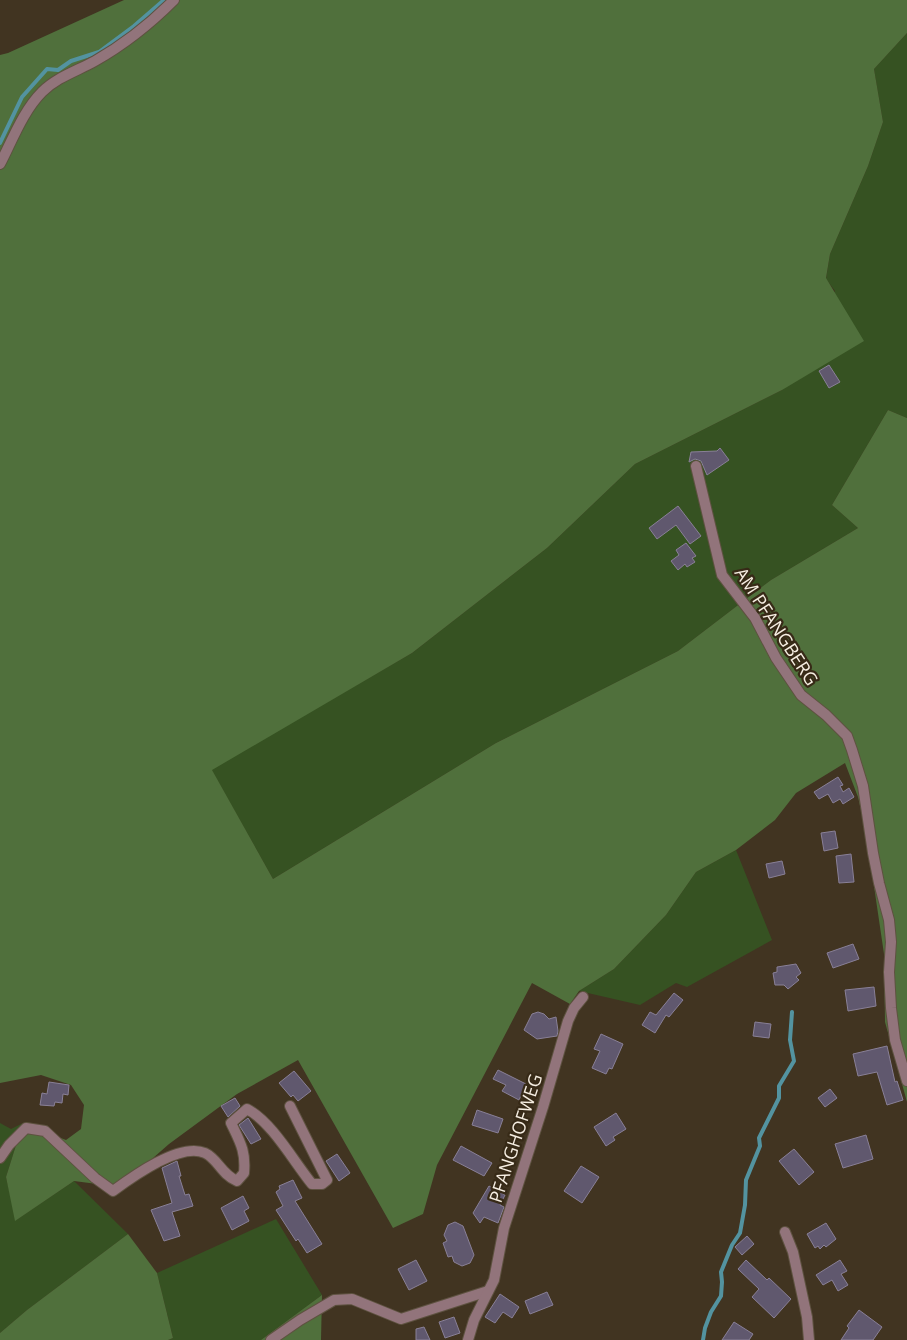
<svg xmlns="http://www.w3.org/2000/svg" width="907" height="1340" font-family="'Open Sans',sans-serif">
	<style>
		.green { fill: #365222 }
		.forest { fill: #50703c }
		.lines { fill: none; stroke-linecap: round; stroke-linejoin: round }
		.stream { stroke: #5393a0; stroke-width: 4 }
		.building { fill: #60586e; stroke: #898097 }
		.minor-casing { stroke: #5e5240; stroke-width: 12 }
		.minor { stroke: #92747b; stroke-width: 10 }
		.labels { text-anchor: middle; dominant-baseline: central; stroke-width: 4.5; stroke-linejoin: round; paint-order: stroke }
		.street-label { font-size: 18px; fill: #f6eee2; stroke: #372a17 }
	</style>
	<rect width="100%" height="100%" fill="#413421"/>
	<!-- green -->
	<g class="green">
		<polygon points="907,33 907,418 888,410 832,505 858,528 771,580 678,651 496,743 273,879 211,769 412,653 547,548 635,464 782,390 835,291 826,279 830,254 868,166 883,122 874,69"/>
		<polygon points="736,850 772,940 687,987 676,983 640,1005 579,991 614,969 666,915 696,872"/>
		<polygon points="0,1123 11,1129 23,1123 6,1177 16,1220 74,1181 128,1234 27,1310 0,1333"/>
		<polygon points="276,1219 322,1295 261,1340 168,1340 173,1338 157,1273"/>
	</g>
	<!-- forest -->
	<g class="forest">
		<polygon points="124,0 907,0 907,33 874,69 883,122 868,166 830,254 826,278 864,341 782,390 635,464 547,548 412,653 212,770 273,879 496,743 678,651 771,580 858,528 832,505 888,410 907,418 907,1102 885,1022 884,954 866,832 858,797 845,763 796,793 775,820 736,850 696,872 666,915 614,969 579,991 570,1004 532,983 437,1165 423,1214 393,1228 298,1060 237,1094 169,1144 120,1187 74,1181 15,1221 6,1177 23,1123 66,1140 81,1129 84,1105 71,1085 41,1075 0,1083 0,55 8,53"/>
		<polygon points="128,1234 157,1273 173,1338 168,1340 0,1340 0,1333 27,1310"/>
		<polygon points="322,1295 321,1340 261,1340"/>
	</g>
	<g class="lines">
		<!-- stream -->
		<g class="stream">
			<polyline points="0,143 22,97 47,69 58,70 71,61 99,52 134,26 164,0"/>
			<polyline points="703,1340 705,1328 711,1312 721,1296 722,1282 721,1272 732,1245 740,1233 745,1205 746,1180 760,1146 759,1138 779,1098 779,1086 794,1061 790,1040 792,1012"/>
		</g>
	</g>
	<!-- building -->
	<g class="building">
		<polygon points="829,365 840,382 829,388 819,371"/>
		<polygon points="720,448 729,460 707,475 701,461 695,459 689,462 691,452 717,451"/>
		<polygon points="678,506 701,536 690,544 676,525 657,539 649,528"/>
		<polygon points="686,543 696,556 692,558 695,562 687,567 685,564 678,570 671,561 679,555 676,550"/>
		<polygon points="838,777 843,785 840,786 843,792 849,788 854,797 843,804 840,799 833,803 828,794 819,799 814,792"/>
		<polygon points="835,831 838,848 824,851 821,833"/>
		<polygon points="851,854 854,882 839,883 836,856"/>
		<polygon points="782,861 785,874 769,878 766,864"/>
		<polygon points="853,944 859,959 833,968 827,953"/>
		<polygon points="796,964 801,973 796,977 799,980 788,989 784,985 775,985 773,973 777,972 777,967"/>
		<polygon points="874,987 876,1006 848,1011 845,990"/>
		<polygon points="674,993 683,1000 669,1017 666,1015 655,1033 642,1025 650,1012 656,1015"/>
		<polygon points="538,1012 544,1014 549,1019 556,1017 558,1031 557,1036 537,1039 524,1030 532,1014"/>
		<polygon points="755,1022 771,1024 769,1038 753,1036"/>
		<polygon points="601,1034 623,1044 612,1069 609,1068 606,1074 592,1068 600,1051 594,1049"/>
		<polygon points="887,1046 895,1082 897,1081 903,1100 887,1105 877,1072 858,1076 853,1054"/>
		<polygon points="498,1070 526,1084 519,1100 502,1091 506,1085 493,1079"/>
		<polygon points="294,1071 311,1091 298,1101 293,1095 291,1097 279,1083"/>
		<polygon points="49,1082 69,1085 68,1095 63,1094 62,1103 55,1102 54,1106 40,1105 42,1093 47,1094"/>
		<polygon points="830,1089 837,1098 825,1107 818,1098"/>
		<polygon points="235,1098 240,1106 228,1117 221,1106"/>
		<polygon points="477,1110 503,1119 498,1133 472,1125"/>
		<polygon points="616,1113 626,1129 613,1137 615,1140 606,1146 594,1127"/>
		<polygon points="248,1118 261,1139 251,1144 239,1125"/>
		<polygon points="866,1135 873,1159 843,1168 835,1144"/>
		<polygon points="461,1146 492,1163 484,1176 453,1160"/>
		<polygon points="794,1149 814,1172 799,1185 779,1161"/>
		<polygon points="337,1154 350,1173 339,1181 326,1161"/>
		<polygon points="177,1161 181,1176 179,1176 185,1195 189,1194 193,1206 172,1212 180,1236 164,1241 151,1210 172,1203 162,1168"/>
		<polygon points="581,1166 599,1177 582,1203 564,1191"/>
		<polygon points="293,1180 302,1198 295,1201 322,1244 307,1253 298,1239 296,1241 276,1210 283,1206 276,1192 280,1189 279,1186"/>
		<polygon points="489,1186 505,1195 500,1205 504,1207 498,1223 484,1217 480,1223 473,1213"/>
		<polygon points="243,1196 249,1208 244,1211 249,1221 232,1230 221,1208"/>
		<polygon points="455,1222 463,1226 474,1255 470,1263 462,1266 454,1262 452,1256 448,1257 443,1243 447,1241 444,1235 448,1225"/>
		<polygon points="826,1223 836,1239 826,1247 824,1245 820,1249 818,1246 815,1248 807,1234"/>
		<polygon points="747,1236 754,1244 742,1255 735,1247"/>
		<polygon points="416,1260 427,1281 409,1290 398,1269"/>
		<polygon points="746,1260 767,1280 769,1278 791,1299 774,1318 752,1297 759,1289 738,1269"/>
		<polygon points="840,1260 847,1271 841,1274 848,1285 838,1291 832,1280 823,1285 816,1275"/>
		<polygon points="547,1292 553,1305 530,1314 525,1301"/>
		<polygon points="500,1294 519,1307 512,1318 503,1312 495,1323 485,1317"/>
		<polygon points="859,1310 882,1327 873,1340 841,1340 849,1328 847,1326"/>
		<polygon points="454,1317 460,1333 445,1338 439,1322"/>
		<polygon points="734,1322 753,1334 749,1340 722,1340"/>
		<polygon points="424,1327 430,1340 416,1340 416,1329"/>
	</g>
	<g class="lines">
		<defs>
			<g id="minor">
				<path d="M 0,164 C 12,141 23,111 42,92 C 57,77 77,71 95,61 C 125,44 150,24 174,0"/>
				<polyline points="696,466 722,575 755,618 776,658 801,695 826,715 847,736 852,750 863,786 873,853 879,883 889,920 891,942 889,972 891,1008 895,1040 907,1081"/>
				<path d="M 0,1158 L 9,1145 L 26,1128 L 45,1131 L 95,1178 L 113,1191 C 132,1177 180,1142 205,1153 C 218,1159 221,1174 237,1181 L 244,1173 C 246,1151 240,1142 231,1123 L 247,1109 C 272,1122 294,1162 312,1184 L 322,1184 L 327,1180 L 290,1106"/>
				<polyline points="785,1232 793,1252 807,1317 809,1340"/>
				<polyline points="271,1340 300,1320 334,1300 352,1299 401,1319 488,1291"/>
				<polyline points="468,1340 474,1320 494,1280 504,1228 543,1107 568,1021 574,1008 583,997"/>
			</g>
		</defs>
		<!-- minor casing -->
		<use href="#minor" class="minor-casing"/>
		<!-- minor -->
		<use href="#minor" class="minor"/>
	</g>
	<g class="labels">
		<!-- street labels -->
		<g class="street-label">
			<text transform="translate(777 626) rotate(57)">AM PFANGBERG</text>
			<text transform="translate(515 1138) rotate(-72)">PFANGHOFWEG</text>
		</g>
	</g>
</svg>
